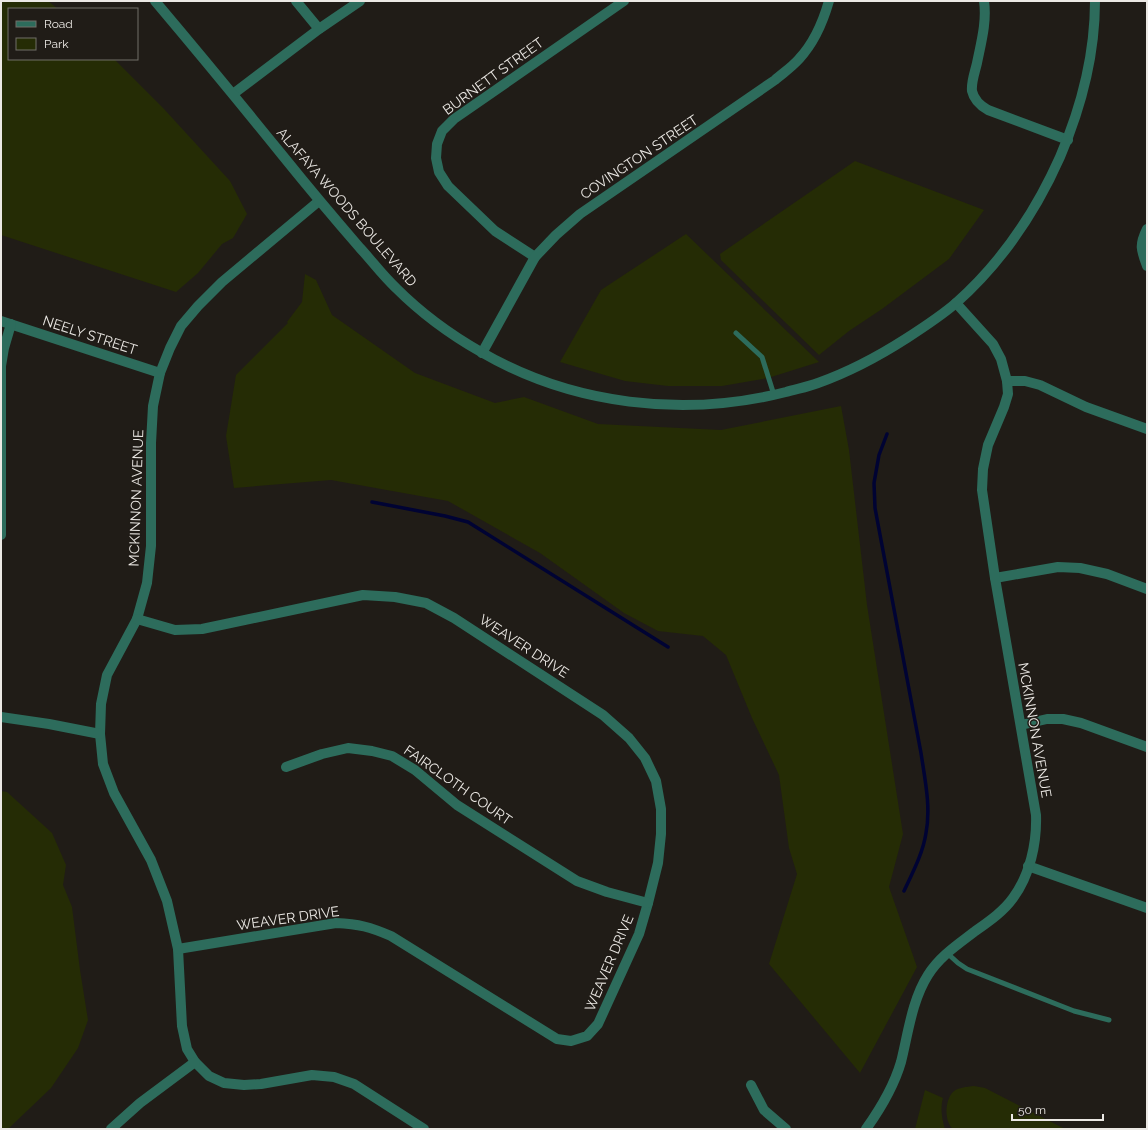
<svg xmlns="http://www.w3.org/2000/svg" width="1148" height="1130" font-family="Raleway,sans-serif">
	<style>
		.green { fill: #252c05 }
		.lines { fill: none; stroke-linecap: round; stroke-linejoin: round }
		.stream { stroke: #000333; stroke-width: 3.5 }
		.service { stroke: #2d6c5c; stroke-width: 5 }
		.minor { stroke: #2d6c5c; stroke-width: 10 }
		.tertiary { stroke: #2d6c5c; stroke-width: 10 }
		.labels { text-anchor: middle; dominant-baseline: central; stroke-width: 3; stroke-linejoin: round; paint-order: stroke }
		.street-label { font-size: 14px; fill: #ebe8e4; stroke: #201c17 }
	</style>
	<rect width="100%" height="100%" fill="#201c17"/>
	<!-- green -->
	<g class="green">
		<polygon points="1,1 48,1 58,9 9,9 9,59 114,59 164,109 230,181 247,214 233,238 222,244 198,273 176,292 1,235"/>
		<polygon points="855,161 984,210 949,259 882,309 849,331 819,355 721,260 720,254"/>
		<polygon points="686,234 819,362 768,378 722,386 668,386 625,381 560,362 601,290"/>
		<polygon points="305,274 316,280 332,315 415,373 495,403 524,397 598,424 721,430 841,406 849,450 867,605 903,834 889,887 917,967 860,1073 769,964 797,874 789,848 779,775 752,718 726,655 703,636 658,631 624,613 540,553 448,501 331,480 234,488 226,436 236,375 288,323 287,322 302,302"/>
		<polygon points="1,791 7,792 52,833 66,865 63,885 72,907 80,970 88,1020 78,1048 51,1088 8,1129 1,1129"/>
		<path d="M 974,1086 L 985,1088 L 1065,1129 L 953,1129 C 944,1121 945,1102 952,1093 C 957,1087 967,1087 974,1086 Z"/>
		<path d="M 925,1090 L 943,1098 C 940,1108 942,1119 945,1129 L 915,1129 Z"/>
	</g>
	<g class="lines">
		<!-- stream -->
		<g class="stream">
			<path d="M 887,434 L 879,455 L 874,483 L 875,508 L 921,753 C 925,780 931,807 926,833 C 923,853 913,872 904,891"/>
			<polyline points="372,502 445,516 468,522 668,647"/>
		</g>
		<!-- service -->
		<g class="service">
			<polyline points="736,333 762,357 774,395"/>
			<polyline points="947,953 958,963 967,969 1074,1011 1109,1020"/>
		</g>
		<!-- minor -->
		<g class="minor">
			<polyline points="296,1 319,29"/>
			<path d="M 984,1 C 987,22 981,43 977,63 C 975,72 971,82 972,91 C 974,100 981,106 988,110 L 1068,140"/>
			<polyline points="233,94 319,29 360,1"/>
			<polyline points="319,201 222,282 198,306 181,326 170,348 160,373 153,406 151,443 151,546 147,583 137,619 107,675 101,704 100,734 103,764 114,793 151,860 167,901 178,949 182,1026 187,1049 195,1062 209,1076 224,1083 244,1085 261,1084 312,1075 334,1077 354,1084 424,1129"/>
			<path d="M 1147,229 C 1139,245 1141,250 1147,266"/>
			<polyline points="535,257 495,231 448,186 439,172 436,158 437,144 442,131 454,119 624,1"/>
			<polyline points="1,321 160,373"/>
			<path d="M 482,353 L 535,257 L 556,235 L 580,214 L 775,80 C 783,73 792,67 799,59 C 814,43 823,22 829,1"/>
			<polyline points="1007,381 1025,381 1040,385 1086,407 1147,429"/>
			<polyline points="1,535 1,366 4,348 11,324"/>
			<polyline points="995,578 1058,567 1080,568 1107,574 1147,589"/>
			<path d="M 137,619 L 175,630 L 202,629 L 363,595 L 395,597 L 426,603 L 454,618 L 603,715 L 629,738 L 645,758 L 656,781 L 661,809 L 661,834 L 658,863 L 648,903 L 639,934 L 598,1024 L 587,1036 L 571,1041 L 557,1039 L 391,936 C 370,927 359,924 336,923 L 178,949"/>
			<polyline points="1,717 49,724 100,734"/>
			<polyline points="1021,725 1047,719 1063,719 1081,723 1147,747"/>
			<polyline points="286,767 322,754 348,748 372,751 392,756 415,770 457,805 577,881 607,892 648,903"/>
			<polyline points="1028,866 1147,908"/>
			<polyline points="751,1085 764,1110 786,1129"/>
			<polyline points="111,1129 140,1103 195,1062"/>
			<path d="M 866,1129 C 881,1108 894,1086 901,1062 C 908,1034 912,1000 928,975 C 939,957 957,945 974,932 C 988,922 1003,912 1013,898 C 1030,875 1037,843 1036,815 L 995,578 L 982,490 L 983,469 L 988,445 L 1004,407 L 1008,394 L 1007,381 L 1001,359 L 993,344 L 956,303"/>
		</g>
		<!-- tertiary -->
		<path class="tertiary" d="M 155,1 C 198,52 241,104 283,156 C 308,187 334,218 360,248 C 372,261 383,276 396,288 C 421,313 451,335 481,352 C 572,405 684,418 786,392 C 796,389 808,387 818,383 C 849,372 879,356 907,338 C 924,327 941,316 956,303 C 1001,263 1036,211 1060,157 C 1081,108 1095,54 1095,1"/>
	</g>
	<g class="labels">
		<!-- street labels -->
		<g class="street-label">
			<text transform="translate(493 76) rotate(-36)">BURNETT STREET</text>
			<text transform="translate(639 157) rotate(-34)">COVINGTON STREET</text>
			<text transform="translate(347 207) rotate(49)">ALAFAYA WOODS BOULEVARD</text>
			<text transform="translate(90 335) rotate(18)">NEELY STREET</text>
			<text transform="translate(136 498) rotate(-88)">MCKINNON AVENUE</text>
			<text transform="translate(524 646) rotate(33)">WEAVER DRIVE</text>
			<text transform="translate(1035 730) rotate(80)">MCKINNON AVENUE</text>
			<text transform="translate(458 785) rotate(35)">FAIRCLOTH COURT</text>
			<text transform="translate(288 918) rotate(-8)">WEAVER DRIVE</text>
			<text transform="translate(609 963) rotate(-67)">WEAVER DRIVE</text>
		</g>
	</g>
	<!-- border -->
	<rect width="1148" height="1130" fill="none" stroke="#ebe8e4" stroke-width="4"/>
	<!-- legend -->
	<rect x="8" y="8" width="130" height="52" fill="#201c17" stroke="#716e69"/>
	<rect x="16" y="21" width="20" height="6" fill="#2d6c5c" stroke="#716e69"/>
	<text x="44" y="28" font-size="12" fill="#ebe8e4">Road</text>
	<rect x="16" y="38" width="20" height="12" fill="#252c05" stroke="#716e69"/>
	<text x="44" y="48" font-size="12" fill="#ebe8e4">Park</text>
	<!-- scale -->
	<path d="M1012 1114v6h91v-6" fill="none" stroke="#ebe8e4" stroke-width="2"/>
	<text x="1018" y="1114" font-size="12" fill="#ebe8e4" stroke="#201c17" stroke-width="3" paint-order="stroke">50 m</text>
</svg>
